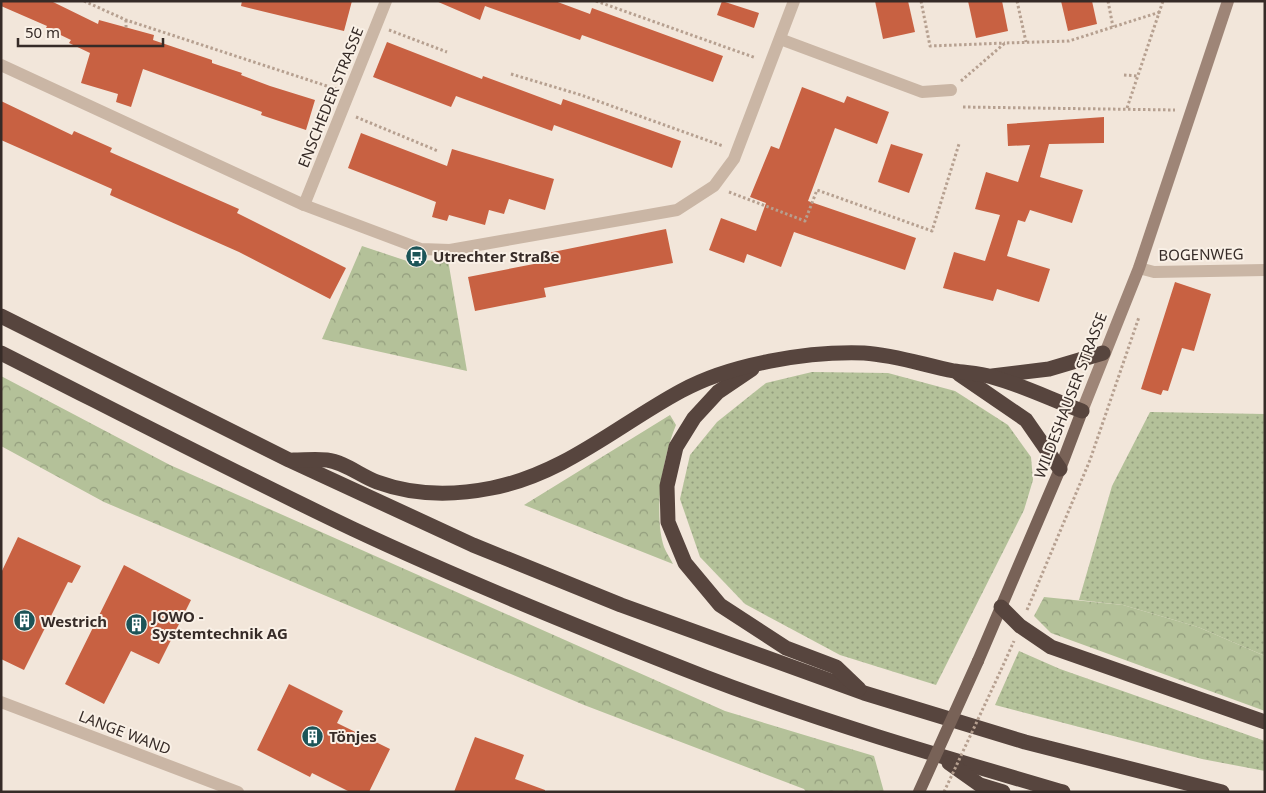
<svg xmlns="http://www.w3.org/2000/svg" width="1266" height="793" viewBox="0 0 1266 793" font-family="'Noto Sans',sans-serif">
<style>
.grass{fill:url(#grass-dots)}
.forest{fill:url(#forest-crowns)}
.building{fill:#c86142}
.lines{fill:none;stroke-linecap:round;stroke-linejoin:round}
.path{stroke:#b6a090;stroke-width:3;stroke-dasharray:2.5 2.5;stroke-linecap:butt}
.street{stroke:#cab6a5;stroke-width:12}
.secondary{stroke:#9e8577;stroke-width:12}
.primary{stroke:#786257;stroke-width:12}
.highway{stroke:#57453e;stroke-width:15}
.path-bridge{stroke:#b6a090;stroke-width:3;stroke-dasharray:2.5 2.5;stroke-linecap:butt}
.primary-bridge{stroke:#786257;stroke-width:12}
.labels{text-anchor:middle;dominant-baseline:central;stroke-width:4;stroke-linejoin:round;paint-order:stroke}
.street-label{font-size:15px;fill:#362b27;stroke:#f9f0e6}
.poi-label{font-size:15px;font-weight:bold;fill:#362b27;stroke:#f9f0e6;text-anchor:start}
</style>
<defs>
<pattern id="grass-dots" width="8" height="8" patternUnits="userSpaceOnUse" patternTransform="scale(1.25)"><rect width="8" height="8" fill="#b4c199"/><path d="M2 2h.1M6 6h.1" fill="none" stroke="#939d7d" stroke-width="1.8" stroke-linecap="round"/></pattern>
<pattern id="forest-crowns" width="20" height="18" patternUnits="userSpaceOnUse" patternTransform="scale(1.25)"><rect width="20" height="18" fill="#b4c199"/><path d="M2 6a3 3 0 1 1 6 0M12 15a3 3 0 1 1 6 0" fill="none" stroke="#939d7d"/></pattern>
</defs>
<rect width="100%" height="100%" fill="#f2e6da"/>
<g class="grass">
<path d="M812 372 888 373 955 391 1008 425 1031 457 1033 480 1024 510 936 685 840 655 745 604 700 557 680 499 690 455 717 422 766 383Z"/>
<path d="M1150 412 1265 414V656L1198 627 1123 605 1079 600 1112 486Z"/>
<path d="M1019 651 1060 669 1265 741V771L1202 759 995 705Z"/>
</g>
<g class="forest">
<path d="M362 246 407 261 448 260 467 371 322 339Z"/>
<path d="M1 376 170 465 725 711 874 756 884 792H806L804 789 584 705 104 502 1 446Z"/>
<path d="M670 415 676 425C663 456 653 514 664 547 666 552 670 558 673 564L524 505Z"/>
<path d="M1044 597 1123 605 1198 627 1265 656V711L1051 633 1034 616Z"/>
</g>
<g class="building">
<path d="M1 1H51L98 24 99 20 154 35 153 40 212 60V63L242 73 241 75 270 86 315 100 306 130 261 115 262 112 143 69 131 107 116 102 118 94 81 83 90 53 69 43 71 40 46 28 47 26 1 6Z"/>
<path d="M242 1H352L344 31 241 6Z"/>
<path d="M436 1H555L590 14 592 8 723 56 713 82 582 35 580 40 485 6 480 20Z"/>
<path d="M722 1 759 13 754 28 717 15Z"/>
<path d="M875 1H908L915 32 883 39Z"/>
<path d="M968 1H1002L1008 31 976 38Z"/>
<path d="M1061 1H1092L1097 24 1068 31Z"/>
<path d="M387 42 482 79 483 76 561 105 563 99 681 141 672 168 554 125 552 131 456 96 451 107 373 77Z"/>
<path d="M802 87 844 103 847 96 889 112 877 144 835 128 808 201 916 238 905 270 794 232 781 267 747 254 744 263 709 250 721 218 756 231 766 203 750 197 771 146 779 149Z"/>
<path d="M1 101 72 135 74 131 112 148 110 152 239 209 237 213 346 268 330 299 239 252 110 195 112 189 1 140Z"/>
<path d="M1104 117V143L1049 144 1040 177 1083 190 1072 223 1030 210 1025 222 1018 220 1007 256 1050 269 1039 302 997 289 993 301 943 288 954 252 985 261 1000 215 975 209 986 172 1018 182 1030 145 1008 146 1007 124Z"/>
<path d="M361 133 447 166 452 149 554 179 545 210 509 199 504 214 489 210 485 225 449 215 447 221 432 217 436 202 348 168Z"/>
<path d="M891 144 923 154 909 193 878 182Z"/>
<path d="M666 229 673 263 544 288 546 297 475 311 468 277 539 263 538 255Z"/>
<path d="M1175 282 1211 294 1194 351 1182 348 1168 391 1163 390 1161 395 1141 389Z"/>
<path d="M18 537 81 566 72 583 68 582 24 670 1 659V573Z"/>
<path d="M124 565 191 600 159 664 131 651 104 704 65 684Z"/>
<path d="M289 684 343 711 337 723 390 749 369 792H350L312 773 310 777 257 750Z"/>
<path d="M475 737 524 755 515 779 545 790V792H454Z"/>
</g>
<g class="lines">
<g class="path">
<path d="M84 1 126 20 336 89"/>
<path d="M596 1 756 58"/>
<path d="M921 1 930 46 1005 43"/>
<path d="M1017 1 1026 42"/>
<path d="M1108 1 1113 27"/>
<path d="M126 20V29"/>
<path d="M389 30 447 52"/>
<path d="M511 74 581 95 723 146"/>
<path d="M1124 75 1138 76"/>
<path d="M961 81 1005 43 1069 41 1160 12"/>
<path d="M963 107 1175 110"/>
<path d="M1127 108 1163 1"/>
<path d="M356 117 438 151"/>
<path d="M729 192 805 221 817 190 932 231 959 144"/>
<path d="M1027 610 1090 460 1139 317"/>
<path d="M1001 670 1014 641"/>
</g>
<g class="street">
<path d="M780 39 922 92 951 90"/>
<path d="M1 65 304 205 421 249 450 250 677 210 714 186 734 159 794 1"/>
<path d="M304 205 386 1"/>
<path d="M1139 268 1154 272 1265 270"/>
<path d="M1 702 238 792"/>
</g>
<path class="secondary" d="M1082 411 1139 268 1228 1"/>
<path class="primary" d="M978 661 1060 469 1082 411"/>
<g class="highway">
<path d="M1 316 289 460 473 545 621 605 864 693 1025 742 1222 792"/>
<path d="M1 353C118 412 235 473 353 529 468 583 587 631 705 677 822 722 943 757 1063 792"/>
<path d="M752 369 718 392 694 418 676 447 667 486 668 522 685 563 720 605 786 648 836 667 859 689"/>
<path d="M959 374 1026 420 1060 469"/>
<path d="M992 376 1049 369 1103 353"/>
<path d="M293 460C304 460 316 459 327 460 344 462 361 476 377 482 415 496 452 496 492 488 564 474 618 425 681 391 730 364 808 351 864 353 895 355 924 365 954 371 967 373 980 373 992 377 1022 385 1052 400 1082 411"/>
<path d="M1001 607 1020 626 1051 647 1265 722"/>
<path d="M949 763 980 785 1003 792"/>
</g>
<path class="path-bridge" d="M944 792 1001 670"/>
<path class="primary-bridge" d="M919 792 978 661"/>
</g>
<defs>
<symbol id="bus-disc" viewBox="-11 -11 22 22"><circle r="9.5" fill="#1c5458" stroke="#f9f0e6"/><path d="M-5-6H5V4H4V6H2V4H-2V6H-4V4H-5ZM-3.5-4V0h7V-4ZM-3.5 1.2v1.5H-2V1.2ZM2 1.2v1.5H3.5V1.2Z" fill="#fff"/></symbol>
<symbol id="building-disc" viewBox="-11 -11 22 22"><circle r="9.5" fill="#1c5458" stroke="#f9f0e6"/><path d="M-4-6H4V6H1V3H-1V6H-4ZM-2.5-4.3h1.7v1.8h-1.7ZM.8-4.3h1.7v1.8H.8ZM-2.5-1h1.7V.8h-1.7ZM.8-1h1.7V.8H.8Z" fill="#fff"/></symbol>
</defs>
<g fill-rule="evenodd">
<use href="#bus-disc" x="404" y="244" width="25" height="25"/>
<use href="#building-disc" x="12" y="608" width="25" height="25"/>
<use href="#building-disc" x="124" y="612" width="25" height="25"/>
<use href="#building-disc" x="300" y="724" width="25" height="25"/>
</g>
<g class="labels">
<g class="street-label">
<text transform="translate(330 97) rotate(-68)">ENSCHEDER STRASSE</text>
<text transform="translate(1201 254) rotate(-1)">BOGENWEG</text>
<text transform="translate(1070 395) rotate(-69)">WILDESHAUSER STRASSE</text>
<text transform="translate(125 732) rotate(21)">LANGE WAND</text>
</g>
<g class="poi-label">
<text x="433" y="256">Utrechter Straße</text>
<text x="152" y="616">JOWO ‑<tspan x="152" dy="17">Systemtechnik AG</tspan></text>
<text x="41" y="621">Westrich</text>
<text x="329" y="736">Tönjes</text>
</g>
</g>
<rect width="1266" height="793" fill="none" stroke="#362b27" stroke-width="5"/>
<path d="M18 38v8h145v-8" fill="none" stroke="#362b27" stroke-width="2.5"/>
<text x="25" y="38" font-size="15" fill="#362b27" stroke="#f9f0e6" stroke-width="4" paint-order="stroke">50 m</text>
</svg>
